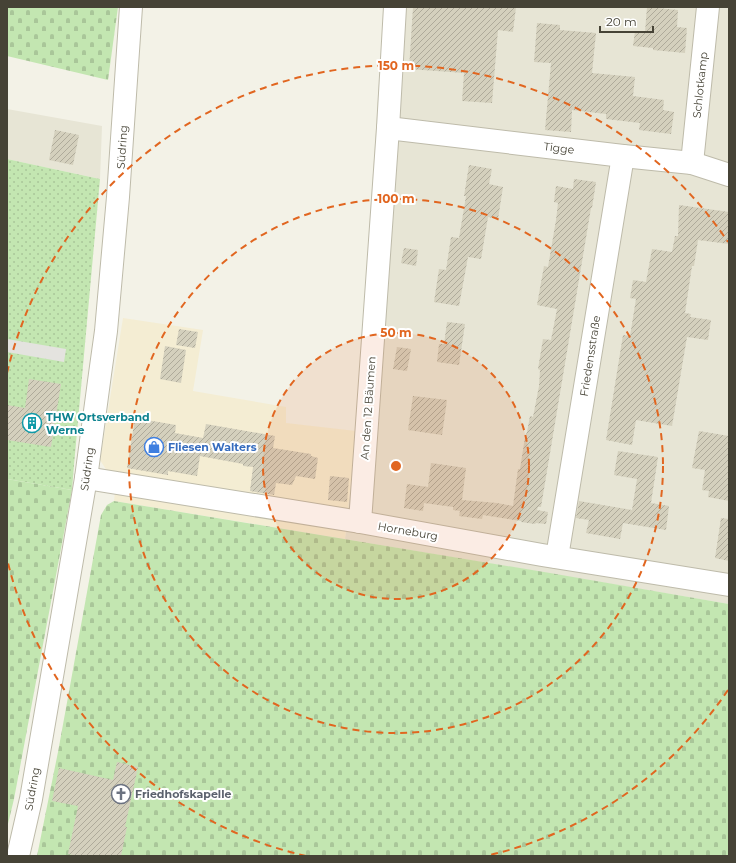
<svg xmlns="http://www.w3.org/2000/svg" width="736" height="863" viewBox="0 0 736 863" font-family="Montserrat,sans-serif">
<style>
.residential{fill:#e7e5d5}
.commercial{fill:#f4edd3}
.grass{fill:url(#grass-dots)}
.cemetery{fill:url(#cemetery-stones)}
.parking{fill:#e4e3df}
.building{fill:url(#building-hatch)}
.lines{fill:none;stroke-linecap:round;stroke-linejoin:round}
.minor-casing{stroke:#bebbaa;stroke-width:24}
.minor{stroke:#fff;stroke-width:22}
.ring{fill:none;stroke:#e16620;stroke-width:2;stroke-dasharray:7 5}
.labels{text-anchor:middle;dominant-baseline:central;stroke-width:4;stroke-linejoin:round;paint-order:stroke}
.street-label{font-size:11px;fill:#464336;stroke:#fff}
.culture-label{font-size:11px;font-weight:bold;fill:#0d838f;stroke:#fff;text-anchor:start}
.shop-label{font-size:11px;font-weight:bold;fill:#366cbe;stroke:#fff;text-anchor:start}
.worship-label{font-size:11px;font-weight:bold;fill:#5b616d;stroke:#fff;text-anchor:start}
.centre{fill:#e16620;stroke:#fff;stroke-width:2}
.ring-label{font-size:12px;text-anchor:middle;font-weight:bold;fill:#e16620;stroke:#fff;stroke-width:4;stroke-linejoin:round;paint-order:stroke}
</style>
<defs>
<pattern id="grass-dots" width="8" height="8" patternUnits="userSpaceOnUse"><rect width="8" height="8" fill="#c3e6b1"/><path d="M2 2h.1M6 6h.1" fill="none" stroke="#a9c699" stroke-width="1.8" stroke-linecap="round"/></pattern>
<pattern id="cemetery-stones" width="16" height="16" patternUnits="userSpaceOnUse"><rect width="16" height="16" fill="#c3e6b1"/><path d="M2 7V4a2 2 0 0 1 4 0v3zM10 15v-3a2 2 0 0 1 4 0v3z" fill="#a9c699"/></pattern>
<pattern id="building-hatch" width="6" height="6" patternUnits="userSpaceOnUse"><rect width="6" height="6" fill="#d4d0bd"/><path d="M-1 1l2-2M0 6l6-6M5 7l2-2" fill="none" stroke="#aeaa9a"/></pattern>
</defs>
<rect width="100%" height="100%" fill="#f3f2e7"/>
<g class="residential">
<path d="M384 7H729V604L345 539 356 431Z"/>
<path d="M7 109 102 126 100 179 7 159Z"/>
</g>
<path class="commercial" d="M123 318 203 330 193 391 286 407V423L356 431 345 539 114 501 117 474 107 471 100 460Z"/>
<path class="grass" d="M7 159 100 179 74 465 72 490 7 479Z"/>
<g class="cemetery">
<path d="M7 7H118L108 80 7 56Z"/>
<path d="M7 479 72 490 14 799 7 828Z"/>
<path d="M114 501 550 573 729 604V856H37L58 752 101 515 107 505Z"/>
</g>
<path class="parking" d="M7 339 66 349 64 362 7 352Z"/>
<g class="building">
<path d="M413 7H516L513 32 498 30 492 103 462 101 464 73 409 69Z"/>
<path d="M647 7 678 10 677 27 687 28 685 53 653 50V48L633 46 635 31 645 32Z"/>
<path d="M537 23 560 25V30L596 33 592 73 635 77 633 96 664 100 663 110 674 112 671 134 639 130 640 123 606 119V114L572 110 571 132 545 130 551 63 534 62Z"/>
<path d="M55 130 79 135 73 165 49 160Z"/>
<path d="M469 165 492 169 489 184 503 187 498 219 488 217 481 259 468 257 459 306 434 302 439 269 446 270 451 237 459 238 466 196H464Z"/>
<path d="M574 179 596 182 592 208H591L541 507H538L537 510 548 512 546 524 536 523 535 524 521 522V521L483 515 482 519 459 516 460 511 453 510V507L424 503 423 511 404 508 407 484 428 487 431 463 466 468 462 500 497 503 513 506 518 469H520L525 437 527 432 530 416 533 417 539 386 540 370 538 369 543 339 551 340 557 309 537 305 544 266 548 267 556 220 558 203 554 202 556 186 573 189Z"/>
<path d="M679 205 729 212V244L698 240 694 266H692L685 313 691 314 690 317 711 320 708 340 687 337 672 426 636 420 632 445 606 440 623 335 630 336 636 299 630 298 633 280 646 282 652 249 672 252 675 236H678Z"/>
<path d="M404 248 418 250 416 266 401 263Z"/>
<path d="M447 322 465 324 459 365 437 362 439 344H444Z"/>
<path d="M179 329 198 332 195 348 176 345Z"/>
<path d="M165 346 186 350 181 383 160 379Z"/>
<path d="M397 347 411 349 407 371 393 369Z"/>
<path d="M29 379 61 384 51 447 7 440V405L25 408Z"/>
<path d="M413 396 447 400 442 435 408 430Z"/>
<path d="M135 418 176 425 175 433 203 438 206 424 275 436 273 448 311 454V456L318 458 315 479 296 476 292 485 276 483 274 495 250 491 253 467 243 466V464L200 456 197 476 168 471V475L127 468Z"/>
<path d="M699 431 729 436V501L708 497 709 491 702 490 705 470 692 468Z"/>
<path d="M618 451 658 457 651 503 669 506 666 530 623 523 620 539 586 533 589 520 576 518 579 501 632 510 637 479 614 475Z"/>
<path d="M330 476 349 478 347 502 328 500Z"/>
<path d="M721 518 729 519V561L715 558Z"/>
<path d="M117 762 138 767 125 827H127L121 856H77L68 854 78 806 52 801 59 768 113 780Z"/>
</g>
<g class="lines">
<defs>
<g id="minor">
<path d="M388 128 623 156 692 163 729 175"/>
<path d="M692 163 708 7"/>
<path d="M86 478 360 522 542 555 729 585"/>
<path d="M360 522 388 128 395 7"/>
<path d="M557 557 623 156"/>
<path d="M18 856 31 799 86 478 100 374 106 331 118 197 131 7"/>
</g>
</defs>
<use href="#minor" class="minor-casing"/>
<use href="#minor" class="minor"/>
</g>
<circle cx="396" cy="466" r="133" fill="#e16620" fill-opacity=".12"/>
<g class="ring">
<circle cx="396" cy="466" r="133"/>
<circle cx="396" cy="466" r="267"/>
<path d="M728 690A400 400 0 0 1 486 856M306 856A400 400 0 0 1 7 559M7 373A400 400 0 0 1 728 242"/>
</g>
<defs>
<symbol id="building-ring" viewBox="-11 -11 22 22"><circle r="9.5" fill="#fff" stroke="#0f9aa8" stroke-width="1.5"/><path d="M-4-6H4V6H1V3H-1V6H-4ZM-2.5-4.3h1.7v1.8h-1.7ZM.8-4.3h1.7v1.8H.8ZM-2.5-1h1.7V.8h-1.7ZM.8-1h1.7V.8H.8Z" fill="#0f9aa8"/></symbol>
<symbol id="shop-ring" viewBox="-11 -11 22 22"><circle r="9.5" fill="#fff" stroke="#3f7fe0" stroke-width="1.5"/><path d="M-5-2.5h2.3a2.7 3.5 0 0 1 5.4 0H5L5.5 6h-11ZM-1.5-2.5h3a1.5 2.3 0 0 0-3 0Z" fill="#3f7fe0"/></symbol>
<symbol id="church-ring" viewBox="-11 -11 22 22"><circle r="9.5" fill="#fff" stroke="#6b7280" stroke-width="1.5"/><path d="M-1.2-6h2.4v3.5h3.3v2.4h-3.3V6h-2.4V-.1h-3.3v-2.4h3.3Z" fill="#6b7280"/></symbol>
</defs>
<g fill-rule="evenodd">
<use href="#building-ring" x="21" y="412" width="22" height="22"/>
<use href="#shop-ring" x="143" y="436" width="22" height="22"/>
<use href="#church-ring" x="110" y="783" width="22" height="22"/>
</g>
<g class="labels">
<g class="street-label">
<text transform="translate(700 85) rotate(-84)">Schlotkamp</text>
<text transform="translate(122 147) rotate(-86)">Südring</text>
<text transform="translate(559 148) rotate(7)">Tigge</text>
<text transform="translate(590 356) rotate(-81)">Friedensstraße</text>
<text transform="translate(368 408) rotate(-86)">An den 12 Bäumen</text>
<text transform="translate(87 469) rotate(-82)">Südring</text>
<text transform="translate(408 531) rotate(10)">Horneburg</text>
<text transform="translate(32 789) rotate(-80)">Südring</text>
</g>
<g class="culture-label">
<text x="46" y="417">THW Ortsverband<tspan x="46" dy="13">Werne</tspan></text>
</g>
<g class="shop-label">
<text x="168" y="447">Fliesen Walters</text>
</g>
<g class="worship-label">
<text x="135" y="794">Friedhofskapelle</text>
</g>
</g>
<circle cx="396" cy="466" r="6" class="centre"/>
<g class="ring-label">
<text x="396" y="70">150 m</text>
<text x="396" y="203">100 m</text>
<text x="396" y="337">50 m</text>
</g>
<rect width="736" height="863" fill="none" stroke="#464336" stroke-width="16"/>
<path d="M600 26v6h53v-6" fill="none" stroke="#464336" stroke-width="2"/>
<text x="606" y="26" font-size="12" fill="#464336" stroke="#ffffff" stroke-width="3" paint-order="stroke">20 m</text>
</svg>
